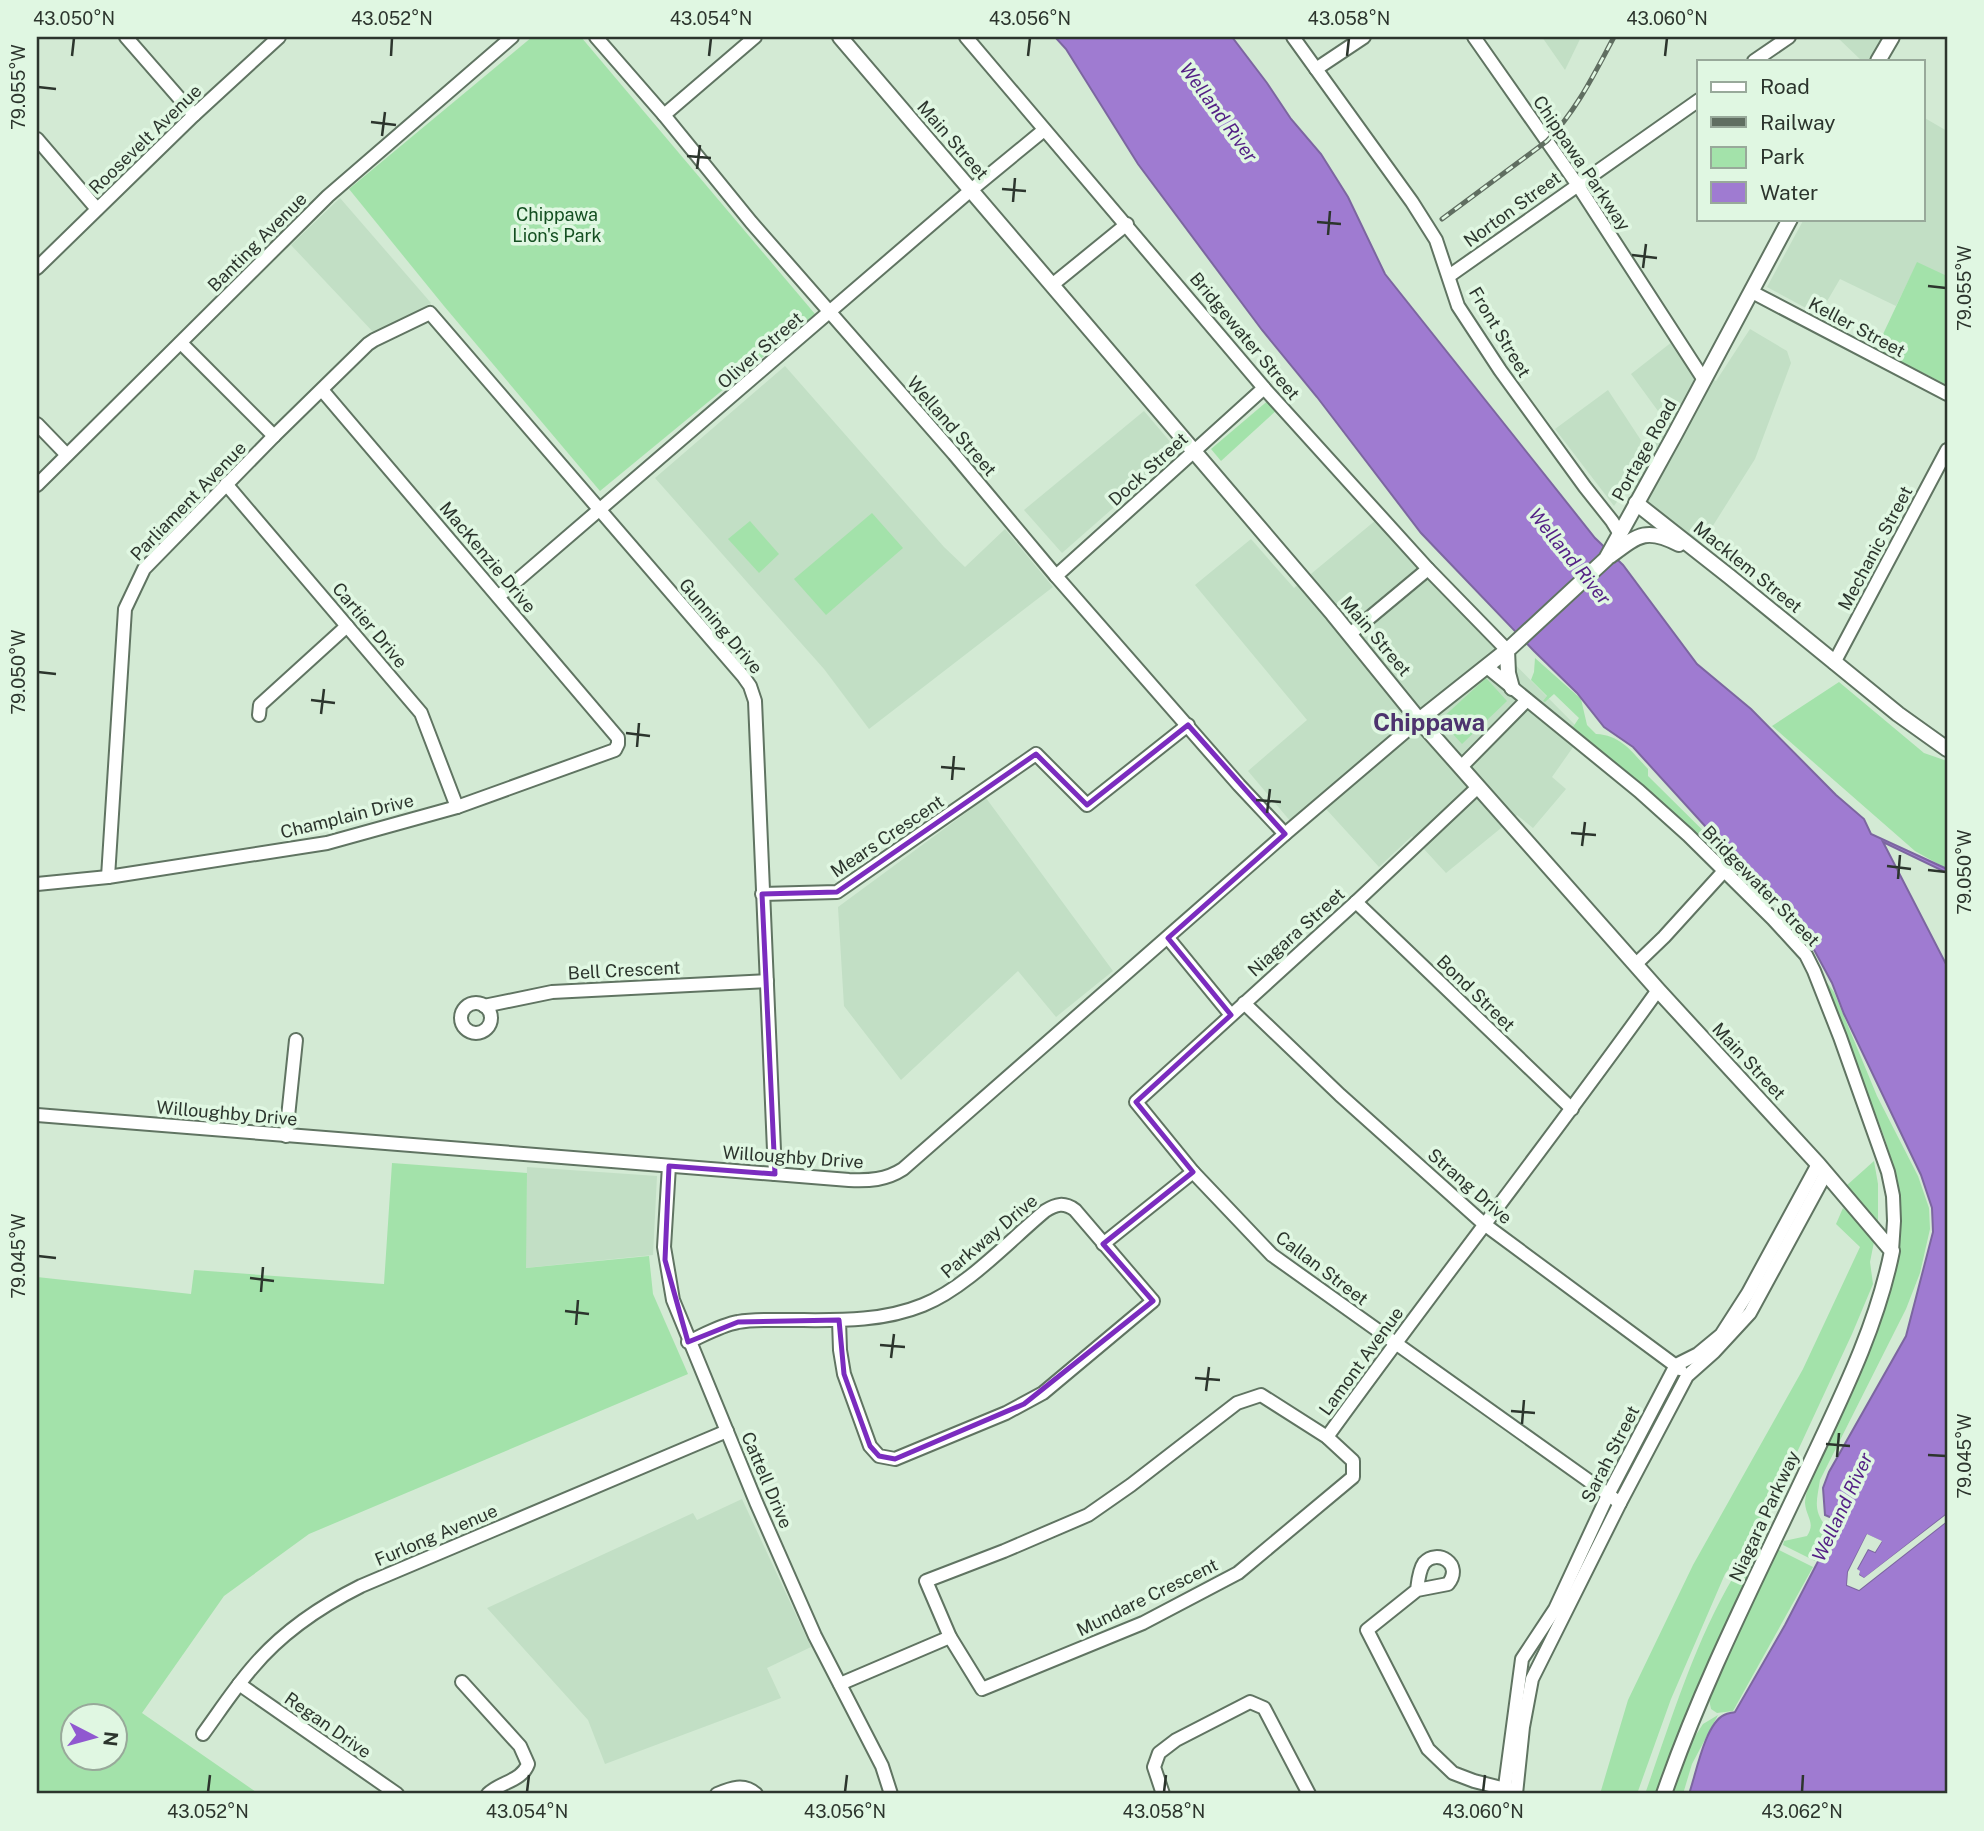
<svg xmlns="http://www.w3.org/2000/svg" width="1984" height="1831" viewBox="0 0 1984 1831" font-family="'Public Sans',sans-serif">
<style>
.built{fill:#c2dfc5}
.green{fill:#a3e2aa;fill-rule:evenodd}
.water{fill:#9f7bd1;stroke:#7c66a0;stroke-width:2}
.pier{fill:#d3ead4}
.lines{fill:none;stroke-linecap:round;stroke-linejoin:round}
.minor-casing{stroke:#607462;stroke-width:16}
.major-casing{stroke:#607462;stroke-width:18}
.minor{stroke:#fff;stroke-width:12}
.major{stroke:#fff;stroke-width:14}
.rail-casing{stroke:#606e61;stroke-width:5}
.rail{stroke:#e0f7e2;stroke-width:2.5;stroke-dasharray:8;stroke-linecap:butt}
.marked{fill:none;stroke:#7b2cbf;stroke-width:5;stroke-linejoin:round}
.ticks{fill:none;stroke:#2c352d;stroke-width:2.5}
.labels{text-anchor:middle;dominant-baseline:central;stroke-width:7;stroke-linejoin:round;paint-order:stroke}
.street-label{font-size:18px;fill:#2c352d;stroke:#e0f7e2}
.park-label{font-size:18px;fill:#144f21;stroke:#e0f7e2}
.water-label{font-size:19px;font-style:italic;fill:#531f85;stroke:#e0f7e2}
.district-label{font-size:24px;font-weight:bold;fill:#4d336e;stroke:#e0f7e2}
.neatline{fill:none;stroke:#2c352d;stroke-width:2.5}
.ticks-label{font-size:18px;text-anchor:middle;fill:#2c352d}
</style>
<rect width="100%" height="100%" fill="#d3ead4"/>
<g class="built">
<path d="M1542 37H1581L1565 70Z"/>
<path d="M1837 37H1884L1870 61H1862Z"/>
<path d="M1923 117 1947 131V280L1915 268 1896 306 1840 279 1819 315 1767 287 1804 219H1923Z"/>
<path d="M340 198 431 303 375 334 291 245Z"/>
<path d="M1750 329 1787 351 1791 363 1755 459 1702 543 1626 489 1614 506 1555 429 1608 390 1648 451 1666 422 1631 374 1677 338 1697 370 1716 381Z"/>
<path d="M785 366 944 547 965 567 1005 529 1053 587 869 729 824 669 655 478Z"/>
<path d="M1144 411 1178 451 1062 553 1024 510Z"/>
<path d="M1376 520 1485 634 1583 733 1552 777 1566 789 1533 828 1517 815 1446 873 1412 836 1379 867 1316 798 1291 822 1248 771 1307 720 1195 585 1251 539 1294 588Z"/>
<path d="M986 798 1113 971 1056 1017 1018 971 901 1080 844 1006 838 907Z"/>
<path d="M527 1167 657 1176 653 1255 525 1268Z"/>
<path d="M742 1499 811 1647 767 1668 781 1698 605 1764 588 1720 487 1608 693 1513 697 1520Z"/>
</g>
<g class="green">
<path d="M532 37H581L815 314 600 491 444 306 349 189Z"/>
<path d="M1917 262 1947 276V385L1876 349Z"/>
<path d="M1271 398 1279 408 1221 461 1211 449Z"/>
<path d="M872 513 903 548 826 615 794 579Z"/>
<path d="M750 521 779 554 759 573 728 539Z"/>
<path d="M1535 658 1581 699 1587 725 1596 734C1621 735 1632 752 1648 769V776L1756 883 1752 886 1693 829 1573 727 1579 718 1554 694 1545 702 1543 701 1547 696 1531 680 1534 672Z"/>
<path d="M1486 678 1507 701 1462 744 1440 720Z"/>
<path d="M1839 682 1924 753 1947 761V869L1915 851 1772 726Z"/>
<path d="M1825 980 1834 992 1877 1096 1918 1176 1929 1208 1930 1229 1920 1273 1906 1309 1820 1480C1817 1500 1812 1512 1828 1528L1815 1561 1783 1545 1784 1541 1807 1536C1816 1523 1806 1517 1805 1503 1805 1499 1806 1495 1807 1491L1877 1326 1894 1279 1900 1245 1898 1181 1885 1139Z"/>
<path d="M1874 1161 1878 1184V1221H1877L1846 1186Z"/>
<path d="M392 1163 527 1173 526 1268 649 1256 653 1294 688 1374 309 1534 224 1596 142 1713 259 1794H37V1277L191 1294 194 1270 384 1284ZM74 1716H116V1758H74Z"/>
<path d="M1843 1208 1875 1237 1870 1262 1873 1284 1852 1334 1766 1519 1725 1574 1671 1699 1637 1794H1600L1628 1700 1693 1565 1803 1369 1860 1247 1836 1224Z"/>
<path d="M1758 1541H1765L1689 1710 1657 1794H1645C1671 1721 1694 1643 1734 1576 1741 1563 1747 1551 1758 1541Z"/>
<path d="M1777 1549 1813 1567 1733 1711 1717 1713 1711 1709 1709 1699 1710 1693Z"/>
<path d="M1718 1715 1692 1764 1683 1794H1673L1688 1747 1703 1724Z"/>
</g>
<path class="water" d="M1055 37H1232L1267 83 1291 119 1321 154 1348 197 1385 274 1595 538 1623 565 1697 664 1751 709 1836 795 1864 819 1871 834 1947 869V873L1883 842 1947 966V1514L1864 1579 1859 1575 1857 1569 1868 1549 1875 1552 1881 1542 1867 1535 1848 1572 1847 1585 1859 1590 1947 1521V1794H1689C1696 1774 1705 1724 1724 1715 1728 1713 1732 1713 1735 1712L1785 1625 1839 1521 1825 1515 1823 1488 1829 1472 1906 1336 1933 1232 1932 1208 1921 1175 1844 1014 1832 983 1805 933 1769 890 1725 848 1633 747 1604 727 1577 693 1534 651 1421 533 1317 397 1262 330 1138 164 1066 49Z"/>
<path class="pier" d="M1947 1514V1521L1859 1590 1847 1585 1848 1572 1867 1534 1882 1541 1875 1552 1868 1549 1857 1569 1860 1571 1859 1575 1864 1578Z"/>
<g class="lines">
<defs>
<g id="minor">
<path d="M126 37 194 115"/>
<path d="M596 37 664 115 751 222 954 454 1056 576 1239 785 1285 834"/>
<path d="M966 37 1264 388 1428 569 1507 650"/>
<path d="M1293 37 1412 202 1436 240 1458 306 1500 370 1585 487 1612 521 1620 534"/>
<path d="M1474 37 1577 184 1704 380"/>
<path d="M1754 61 1789 37"/>
<path d="M1316 69 1364 37"/>
<path d="M664 115 755 37"/>
<path d="M37 139 97 209"/>
<path d="M37 268 194 115 279 37"/>
<path d="M1449 276 1699 100"/>
<path d="M1052 285 1127 224"/>
<path d="M1752 292 1947 394"/>
<path d="M181 343 274 436"/>
<path d="M37 424 66 454"/>
<path d="M226 484 421 713 457 807"/>
<path d="M37 485 328 196 512 37"/>
<path d="M1056 576 1264 388"/>
<path d="M499 596 971 190 1044 130"/>
<path d="M1350 634 1428 569"/>
<path d="M1834 663 1947 450"/>
<path d="M1487 667 1639 791 1688 835 1773 919 1806 955 1814 971 1840 1037 1888 1172 1893 1196 1894 1221 1892 1251"/>
<path d="M259 715 260 705 347 626"/>
<path d="M1461 767 1527 700"/>
<path d="M1478 787 1356 902 1136 1102 1193 1172 1272 1255 1620 1503"/>
<path d="M108 877 125 609 144 569 274 436 368 344 374 340 430 313 743 676 750 686 755 701 775 1174"/>
<path d="M37 884 108 877 327 843 457 807 615 750 618 744V738L322 390"/>
<path d="M762 894 837 892 1036 754 1087 805 1188 725"/>
<path d="M1356 902 1572 1109"/>
<path d="M1168 938 1231 1015"/>
<path d="M1636 964 1664 937 1724 871"/>
<path d="M1244 1003 1340 1095 1484 1224 1680 1369"/>
<circle cx="476" cy="1018" r="15"/>
<path d="M484 1006 552 992 767 981"/>
<path d="M37 1115 849 1180C869 1181 886 1180 903 1169L1285 834 1419 720"/>
<path d="M286 1136 296 1040"/>
<path d="M669 1166 664 1247 673 1300 756 1502 815 1636 882 1766 891 1794"/>
<path d="M1103 1244 1193 1172"/>
<path d="M688 1342C704 1335 721 1325 738 1322 753 1319 770 1320 786 1320 832 1320 879 1323 923 1305 966 1288 1009 1241 1045 1211 1056 1204 1064 1202 1075 1210L1153 1301 1043 1393 1006 1413 895 1459 879 1456 870 1446 844 1374 840 1350 839 1320"/>
<path d="M1261 1395 1327 1437 1353 1461V1477L1238 1573 1143 1623 982 1689 950 1637 926 1581 1004 1551 1088 1515 1131 1485 1237 1403Z"/>
<path d="M1327 1437C1436 1286 1550 1141 1658 990"/>
<path d="M1417 1590C1418 1582 1419 1570 1424 1563 1437 1548 1464 1564 1448 1584L1417 1590 1367 1630 1428 1749 1453 1773 1474 1781 1509 1790"/>
<path d="M462 1682 520 1746 528 1764C522 1781 500 1782 488 1794"/>
<path d="M239 1684 397 1794"/>
<path d="M840 1684 950 1637"/>
<path d="M203 1734C219 1712 234 1689 252 1668 282 1632 319 1607 361 1586L727 1431"/>
<path d="M717 1794C731 1788 744 1783 756 1794"/>
<path d="M1163 1794 1154 1767 1159 1753 1176 1740 1250 1702 1264 1708 1309 1794"/>
<path d="M1504 1794 1522 1659 1555 1609 1608 1495 1676 1365 1698 1354 1721 1335 1748 1293 1818 1164"/>
<path d="M1516 1794 1523 1727 1532 1679 1620 1503 1687 1376 1714 1352 1750 1313 1825 1175"/>
</g>
<g id="major">
<path d="M840 37 1333 614 1419 720 1658 990 1818 1164 1892 1251C1877 1326 1842 1396 1810 1464 1759 1573 1703 1681 1664 1794"/>
<path d="M1878 61 1892 37"/>
<path d="M1636 503 1730 577 1898 714 1947 749"/>
<path d="M1610 556C1638 535 1646 527 1679 544"/>
<path d="M1507 650 1508 673 1512 688"/>
<path d="M1419 720 1511 647 1606 559 1675 434 1790 219"/>
</g>
</defs>
<use href="#minor" class="minor-casing"/>
<use href="#major" class="major-casing"/>
<use href="#minor" class="minor"/>
<use href="#major" class="major"/>
<defs>
<path id="rail" d="M1442 219 1547 141C1577 110 1594 74 1614 37"/>
</defs>
<use href="#rail" class="rail-casing"/>
<use href="#rail" class="rail"/>
</g>
<path class="marked" d="M1188 725 1285 834 1168 938 1231 1015 1136 1102 1193 1172 1103 1244 1153 1301 1024 1404 895 1459 879 1456 870 1446 844 1374 839 1320 738 1322 688 1342 665 1260 669 1166 775 1174 762 894 837 892 1036 754 1087 805Z"/>
<path class="ticks" d="M72 56 74 38M391 56 392 38M709 56 711 38M1028 56 1030 38M1347 56 1349 38M1665 56 1667 38M38 87 56 89M371 122 396 125M382 136 385 112M687 156 711 158M697 169 700 145M1002 189 1026 191M1013 202 1015 178M1317 222 1341 224M1328 235 1330 211M1632 255 1657 258M1643 268 1646 244M1928 286 1946 288M38 672 56 674M311 700 335 703M321 714 324 689M626 733 650 736M637 747 639 723M941 767 965 769M952 780 954 756M1256 800 1281 802M1267 813 1270 789M1571 833 1596 835M1582 846 1585 822M1887 866 1911 869M1928 870 1946 872M1898 879 1900 855M38 1256 56 1258M250 1278 274 1281M261 1292 263 1267M565 1311 589 1314M576 1325 578 1300M880 1345 905 1347M891 1358 894 1334M1195 1378 1220 1380M1206 1391 1209 1367M1511 1411 1535 1413M1522 1424 1524 1400M1826 1444 1850 1446M1928 1455 1946 1456M1837 1457 1839 1433M208 1792 210 1775M527 1792 529 1775M845 1792 847 1775M1164 1792 1166 1775M1483 1792 1485 1775M1802 1792 1803 1775"/>
<g class="labels">
<g class="street-label">
<text transform="translate(145 139) rotate(-44)">Roosevelt Avenue</text>
<text transform="translate(953 140) rotate(49)">Main Street</text>
<text transform="translate(1582 163) rotate(56)">Chippawa Parkway</text>
<text transform="translate(1512 209) rotate(-36)">Norton Street</text>
<text transform="translate(257 242) rotate(-45)">Banting Avenue</text>
<text transform="translate(1857 327) rotate(28)">Keller Street</text>
<text transform="translate(1500 332) rotate(59)">Front Street</text>
<text transform="translate(1245 336) rotate(50)">Bridgewater Street</text>
<text transform="translate(760 350) rotate(-41)">Oliver Street</text>
<text transform="translate(952 426) rotate(49)">Welland Street</text>
<text transform="translate(1644 450) rotate(-61)">Portage Road</text>
<text transform="translate(1148 469) rotate(-42)">Dock Street</text>
<text transform="translate(188 501) rotate(-46)">Parliament Avenue</text>
<text transform="translate(1875 548) rotate(-62)">Mechanic Street</text>
<text transform="translate(488 557) rotate(50)">MacKenzie Drive</text>
<text transform="translate(1748 567) rotate(39)">Macklem Street</text>
<text transform="translate(370 625) rotate(50)">Cartier Drive</text>
<text transform="translate(721 626) rotate(50)">Gunning Drive</text>
<text transform="translate(1376 636) rotate(50)">Main Street</text>
<text transform="translate(347 816) rotate(-14)">Champlain Drive</text>
<text transform="translate(887 836) rotate(-34)">Mears Crescent</text>
<text transform="translate(1761 886) rotate(46)">Bridgewater Street</text>
<text transform="translate(1296 932) rotate(-42)">Niagara Street</text>
<text transform="translate(624 970) rotate(-3)">Bell Crescent</text>
<text transform="translate(1476 993) rotate(44)">Bond Street</text>
<text transform="translate(1749 1061) rotate(47)">Main Street</text>
<text transform="translate(227 1113) rotate(5)">Willoughby Drive</text>
<text transform="translate(793 1157) rotate(4)">Willoughby Drive</text>
<text transform="translate(1470 1186) rotate(41)">Strang Drive</text>
<text transform="translate(989 1236) rotate(-40)">Parkway Drive</text>
<text transform="translate(1322 1268) rotate(37)">Callan Street</text>
<text transform="translate(1361 1361) rotate(-54)">Lamont Avenue</text>
<text transform="translate(1610 1454) rotate(-63)">Sarah Street</text>
<text transform="translate(767 1480) rotate(67)">Cattell Drive</text>
<text transform="translate(1764 1516) rotate(-65)">Niagara Parkway</text>
<text transform="translate(436 1535) rotate(-23)">Furlong Avenue</text>
<text transform="translate(1147 1597) rotate(-26)">Mundare Crescent</text>
<text transform="translate(328 1725) rotate(35)">Regan Drive</text>
</g>
<g class="park-label">
<text x="557" y="214">Chippawa<tspan x="557" dy="21">Lion's Park</tspan></text>
</g>
<g class="water-label">
<text transform="translate(1219 112) rotate(54)">Welland River</text>
<text transform="translate(1570 556) rotate(51)">Welland River</text>
<text transform="translate(1842 1507) rotate(-65)">Welland River</text>
</g>
<g class="district-label">
<text x="1429" y="722">Chippawa</text>
</g>
</g>
<rect width="1984" height="1831" fill="none" stroke="#e0f7e2" stroke-width="77"/>
<rect x="1697" y="60" width="228" height="161" fill="#e0f7e2" stroke="#98a99a" stroke-width="2"/>
<rect x="1711" y="82" width="35" height="10" fill="#ffffff" stroke="#98a99a" stroke-width="2"/>
<text x="1760" y="94" font-size="21" fill="#2c352d">Road</text>
<rect x="1711" y="117" width="35" height="10" fill="#606e61" stroke="#98a99a" stroke-width="2"/>
<text x="1760" y="130" font-size="21" fill="#2c352d">Railway</text>
<rect x="1711" y="147" width="35" height="21" fill="#a3e2aa" stroke="#98a99a" stroke-width="2"/>
<text x="1760" y="164" font-size="21" fill="#2c352d">Park</text>
<rect x="1711" y="182" width="35" height="21" fill="#9f7bd1" stroke="#98a99a" stroke-width="2"/>
<text x="1760" y="200" font-size="21" fill="#2c352d">Water</text>
<g transform="translate(94 1737) rotate(96)"><circle r="33" fill="#e0f7e2" stroke="#98a99a" stroke-width="2"/>
<path d="M0-5L12 26L0 18L-12 26Z" fill="#9058d0"/>
<text y="-10" font-size="19" font-weight="bold" text-anchor="middle" fill="#2c352d">N</text>
</g>
<rect x="38" y="38" width="1908" height="1754" class="neatline"/>
<g class="ticks-label">
<text x="74" y="25">43.050°N</text>
<text x="392" y="25">43.052°N</text>
<text x="711" y="25">43.054°N</text>
<text x="1030" y="25">43.056°N</text>
<text x="1349" y="25">43.058°N</text>
<text x="1667" y="25">43.060°N</text>
<text transform="translate(19 87) rotate(-90)" y="6">79.055°W</text>
<text transform="translate(1965 288) rotate(-90)" y="6">79.055°W</text>
<text transform="translate(19 672) rotate(-90)" y="6">79.050°W</text>
<text transform="translate(1965 872) rotate(-90)" y="6">79.050°W</text>
<text transform="translate(19 1256) rotate(-90)" y="6">79.045°W</text>
<text transform="translate(1965 1456) rotate(-90)" y="6">79.045°W</text>
<text x="208" y="1818">43.052°N</text>
<text x="527" y="1818">43.054°N</text>
<text x="845" y="1818">43.056°N</text>
<text x="1164" y="1818">43.058°N</text>
<text x="1483" y="1818">43.060°N</text>
<text x="1802" y="1818">43.062°N</text>
</g>
</svg>
